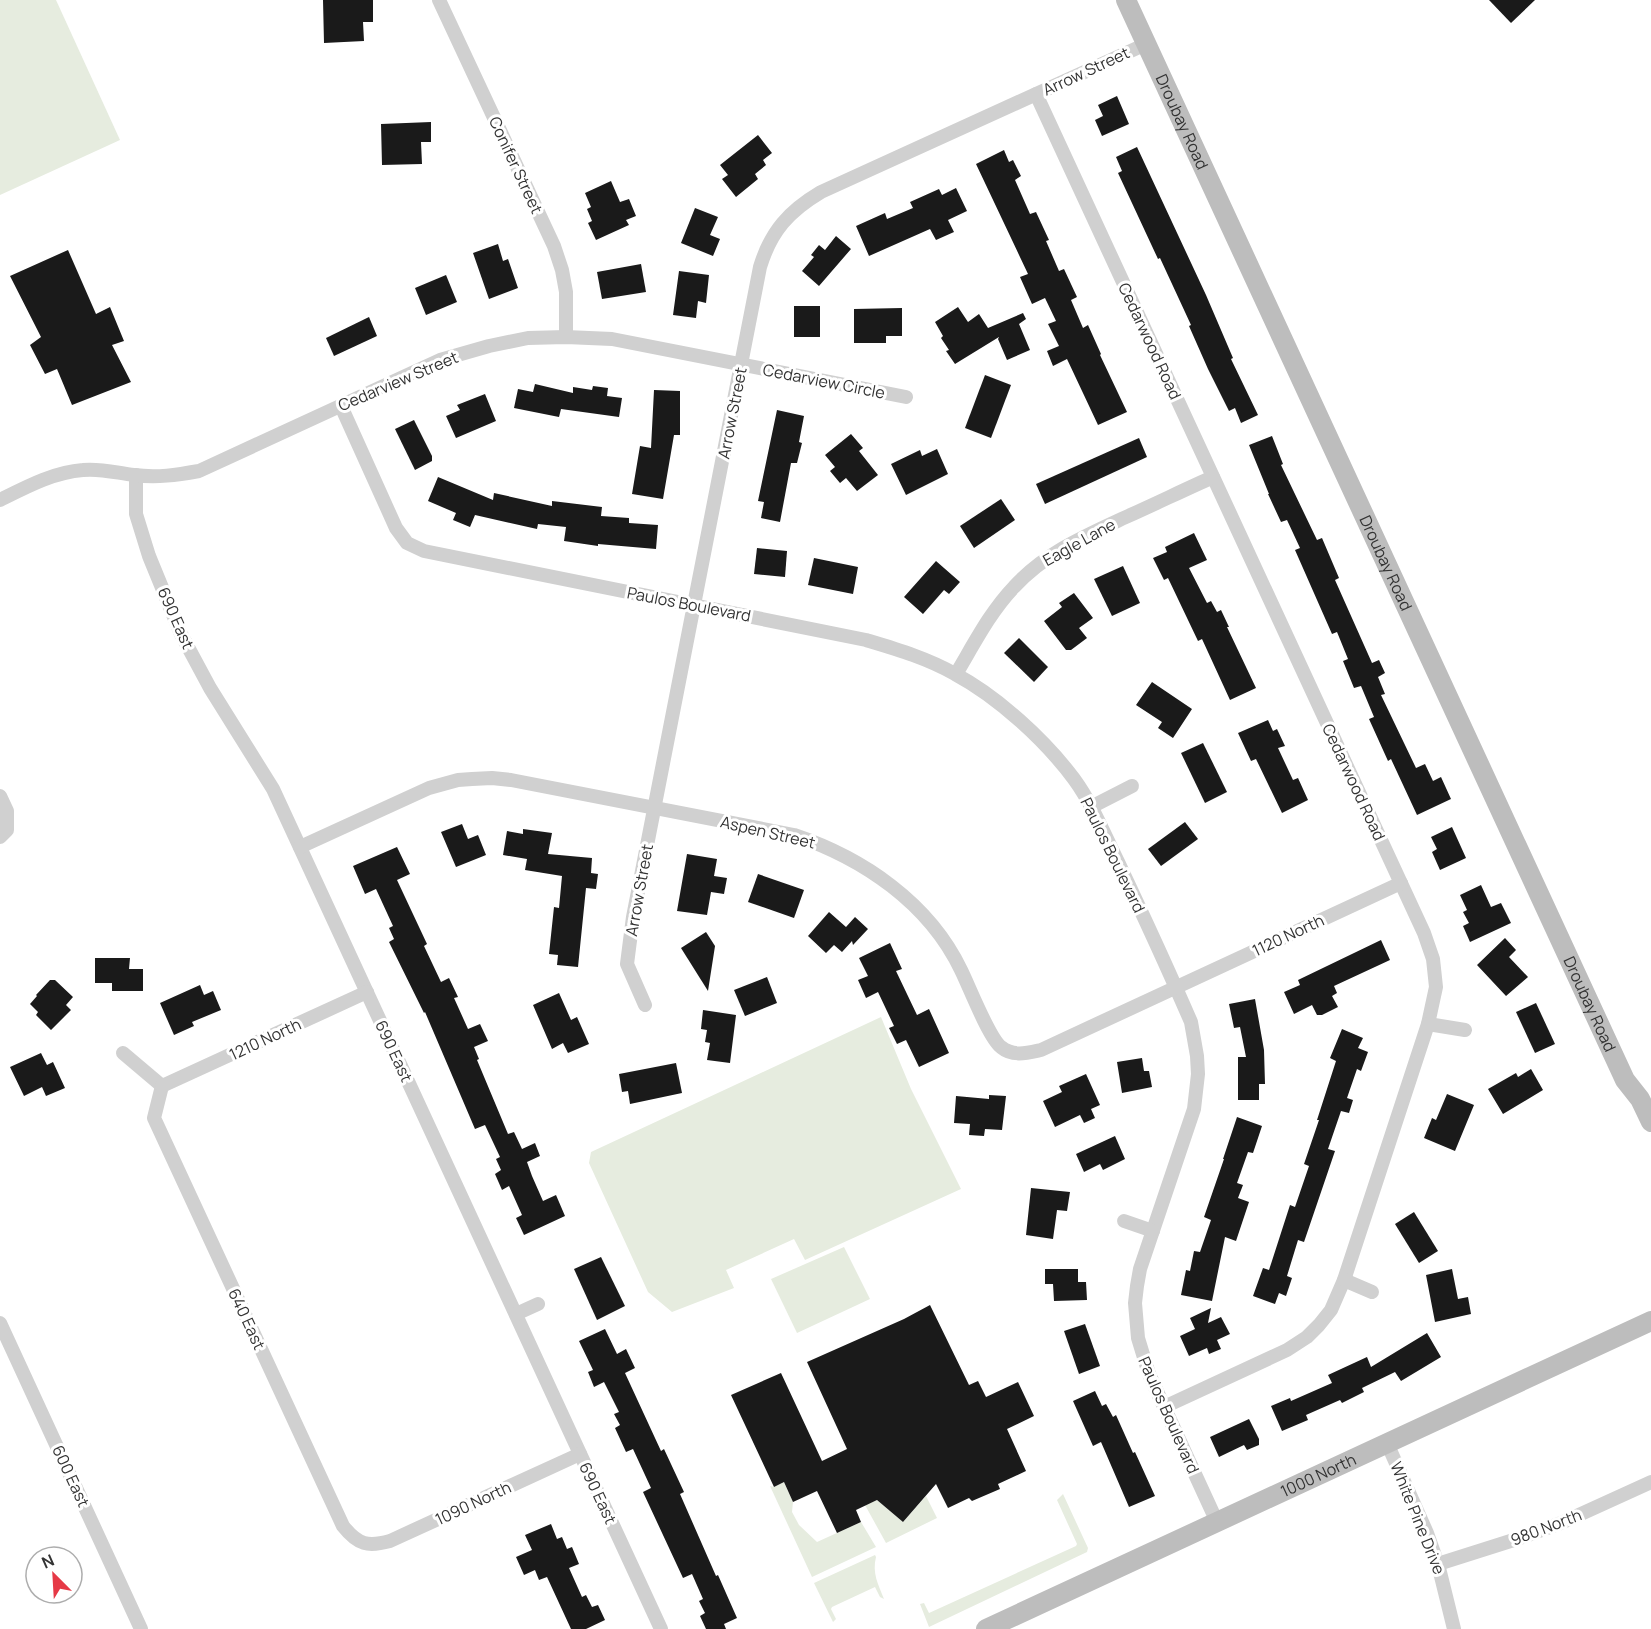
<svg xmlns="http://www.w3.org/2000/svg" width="1651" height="1629" viewBox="0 0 1651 1629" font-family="Manrope,sans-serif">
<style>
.green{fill:#e6ecdf}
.building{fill:#1a1a1a}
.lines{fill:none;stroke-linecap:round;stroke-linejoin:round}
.street{stroke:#d0d0d0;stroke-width:14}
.secondary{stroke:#bdbdbd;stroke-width:20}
.labels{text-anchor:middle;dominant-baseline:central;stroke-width:6;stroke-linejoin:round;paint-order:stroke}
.street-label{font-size:16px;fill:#333;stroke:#fff}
</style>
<rect width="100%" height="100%" fill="#fff"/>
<g class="green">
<path d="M0 0H56L120 140 0 195Z"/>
<path d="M881 1017 911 1089 961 1189 805 1260 794 1239 726 1270 734 1288 672 1312 648 1292 589 1163 591 1152Z"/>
<path d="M844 1247 870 1299 797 1333 771 1279Z"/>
<path d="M784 1482 793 1502 792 1512 799 1525 817 1542 861 1522 876 1547 812 1577 770 1486 774 1487Z"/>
<path d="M1063 1494 1088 1548 1087 1552 929 1627 920 1604 924 1603 929 1613 1076 1546 1077 1544 1057 1500Z"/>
<path d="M926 1496 937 1518 886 1543 865 1505 877 1500 903 1522Z"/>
<path d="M875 1555 876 1557C872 1573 878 1584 884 1599L880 1597 875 1587 832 1607 831 1609 836 1619 833 1622 814 1583Z"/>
</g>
<g class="building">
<path d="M323 0H373V22H363L364 41 324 43Z"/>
<path d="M1489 0H1535L1511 23Z"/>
<path d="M1117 96 1129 124 1102 136 1095 120 1103 116 1098 105Z"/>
<path d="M431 122V142H421L422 164 382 165 381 124Z"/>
<path d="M758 135 772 153 763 160 766 165 755 174 758 179 736 197 722 179 728 175 720 165Z"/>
<path d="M1137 147 1206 295 1233 358 1231 359 1258 415 1241 423 1235 408 1229 411 1208 369 1189 326 1191 325 1160 258 1158 259 1118 173 1122 171 1116 157Z"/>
<path d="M1004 150 1009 162 1013 160 1021 176 1015 180 1030 214 1036 212 1049 240 1046 241 1059 271 1064 269 1077 297 1071 300 1083 328 1088 325 1101 354 1100 355 1127 412 1098 425 1067 359 1053 366 1047 351 1059 346 1048 324 1056 321 1045 298 1032 304 1020 277 1028 274 976 164Z"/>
<path d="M611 181 620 202 629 199 636 216 626 220 629 225 596 240 588 223 592 221 587 209 591 207 585 193Z"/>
<path d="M956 188 967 211 948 220 954 232 936 240 930 229 869 256 856 226 885 213 887 219 913 208 910 202 939 189 942 195Z"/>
<path d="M695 208 718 217 710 235 720 239 713 256 681 243Z"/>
<path d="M836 236 851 249 819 286 802 271 814 257 811 255 819 245 825 250Z"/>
<path d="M498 244 503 261 508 259 518 288 489 299 473 253Z"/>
<path d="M68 250 96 314 110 307 124 341 112 345 131 382 72 405 57 369 45 374 30 345 41 337 10 276Z"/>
<path d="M641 264 646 292 602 299 597 272Z"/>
<path d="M679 271 709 275 706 303 698 301 696 318 673 315Z"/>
<path d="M446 275 457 302 426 315 415 288Z"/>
<rect x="794" y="306" width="26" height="31"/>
<path d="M958 307 968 322 979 314 988 328 1023 313 1026 319 1019 324 1030 350 1007 360 998 339 999 337 955 364 946 351 949 350 941 338 943 336 935 322Z"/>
<path d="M902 308V336H886V343H854V309Z"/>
<path d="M369 317 377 336 334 356 326 338Z"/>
<path d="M985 375 1011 385 991 438 965 428Z"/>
<path d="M535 384 573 393V387L592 390 593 386 608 388 607 396 622 398 619 417 561 409 559 417 514 408 518 389 533 392Z"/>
<path d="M654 390 680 391V435H674L663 499 632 494 640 446 651 448Z"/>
<path d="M485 394 496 421 456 438 446 416 460 410 457 405Z"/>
<path d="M777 410 804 416 799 442 802 443 797 463H791L780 522 761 518 764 502 758 501Z"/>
<path d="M414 420 432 456V461L415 470 395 429Z"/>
<path d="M851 434 863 448 859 451 878 475 857 491 846 478 840 483 830 471 835 467 825 455Z"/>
<path d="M1272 436 1283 464 1281 465 1317 540 1322 538 1339 578 1335 580 1372 663 1379 660 1385 673 1378 677 1385 694 1381 695 1416 768 1425 764 1433 781 1441 777 1451 799 1417 815 1391 759 1388 761 1369 719 1374 717 1361 686 1354 688 1343 661 1348 659 1337 632 1332 634 1295 550 1300 548 1287 520 1281 522 1268 494H1269L1249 445Z"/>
<path d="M1139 438 1147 457 1045 504 1036 484Z"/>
<path d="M937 449 948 474 906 495 891 464 920 450 922 456Z"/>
<path d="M438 477 493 500 494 493 552 506V501L602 507 601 516 629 518V523L658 525 656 549 598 544V546L564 541 566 527 538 524 537 529 475 515 470 527 453 520 456 513 428 501Z"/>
<path d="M1001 499 1015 520 974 548 960 526Z"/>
<path d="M1194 533 1207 560 1189 568 1207 603 1211 601 1217 612 1221 610 1229 627H1227L1256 688 1230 700 1202 639 1198 641 1168 578 1164 580 1153 558 1167 552 1165 547Z"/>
<path d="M757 548 787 551 785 577 754 574Z"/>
<path d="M814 558 858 567 853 594 808 585Z"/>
<path d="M936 561 960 582 949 594 944 590 923 614 904 597Z"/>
<path d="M1123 566 1140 603 1112 616 1094 579Z"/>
<path d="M1074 593 1093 618 1079 628 1087 638 1071 650H1066L1044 621 1062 607 1059 603Z"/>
<path d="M1019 638 1048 667 1034 682 1004 653Z"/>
<path d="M1152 682 1192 709 1173 738 1158 728 1162 722 1136 705Z"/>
<path d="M1268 720 1273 731 1277 729 1285 746 1278 748 1293 780 1298 778 1308 800 1282 813 1256 759 1251 761 1238 733Z"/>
<path d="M1203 743 1227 792 1205 803 1181 753Z"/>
<path d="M1185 822 1198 839 1161 866 1148 849Z"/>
<path d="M462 824 468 839 478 835 486 855 456 867 441 832Z"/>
<path d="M1452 827 1466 858 1440 870 1432 852 1437 849 1431 837Z"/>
<path d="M523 829 552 833 548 854 592 858 591 873 598 874 596 889 586 888 578 967 557 965 558 955 549 954 554 907 559 908 562 876 525 870 527 859 503 855 507 831 523 834Z"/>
<path d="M397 847 410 874 397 880 427 944 424 946 441 982 449 978 458 997 454 998 468 1029 480 1024 488 1041 474 1047 479 1059 477 1060 508 1134 514 1132 522 1149 535 1143 540 1156 527 1162 532 1176 543 1201 556 1195 565 1216 524 1235 516 1218 522 1215 509 1186 502 1190 495 1174 501 1170 496 1159 500 1157 485 1125 475 1129 425 1012 424 1013 389 942 394 939 389 928 393 926 376 889 365 894 353 866Z"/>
<path d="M687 854 717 859 714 876 727 878 724 894 711 892 707 915 677 911Z"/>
<path d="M758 874 804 890 794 918 748 902Z"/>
<path d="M1481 885 1491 907 1501 903 1511 923 1470 942 1463 926 1469 923 1463 912 1467 910 1460 895Z"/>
<path d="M829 912 846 927 855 917 868 929 853 945 852 941 842 952 834 945 826 953 808 936Z"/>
<path d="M706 932 715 946 708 991 681 948Z"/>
<path d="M1505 938 1516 950 1509 957 1528 977 1506 996 1477 965Z"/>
<path d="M1381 940 1390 960 1334 986 1337 993 1332 996 1338 1007 1322 1015H1317L1312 1005 1294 1014 1284 992 1300 985 1298 980Z"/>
<path d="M890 943 902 969 896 971 917 1015 929 1009 949 1053 919 1067 906 1040 897 1044 889 1028 894 1026 878 992 866 998 858 980 868 976 859 958Z"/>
<path d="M95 958H130L129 969H143V991H112V983H95Z"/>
<path d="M767 977 777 1003 745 1016 734 990Z"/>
<path d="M50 980H55L73 997 66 1005 71 1010 51 1030 36 1015 38 1012 30 1004 37 996 36 995Z"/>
<path d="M200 985 204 995 213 991 221 1010 192 1022 194 1026 174 1035 160 1003Z"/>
<path d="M559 993 571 1020 577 1017 589 1044 568 1053 563 1043 552 1049 533 1005Z"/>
<path d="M1255 999 1264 1050 1265 1084H1259V1100H1238V1057H1246L1240 1027 1234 1028 1229 1004Z"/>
<path d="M1536 1003 1555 1044 1535 1053 1516 1012Z"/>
<path d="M703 1010 736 1015 730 1063 707 1060 710 1043 705 1042 707 1030 701 1029Z"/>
<path d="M1342 1029 1363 1038 1358 1048 1368 1052 1361 1071 1357 1069 1347 1098 1353 1100 1349 1113 1341 1111 1328 1149 1335 1151 1304 1242 1298 1240 1287 1276 1292 1278 1286 1296 1279 1293 1275 1304 1253 1296 1263 1268 1269 1270 1290 1205 1295 1207 1309 1166 1304 1164 1319 1120H1317L1336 1061 1330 1058Z"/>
<path d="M41 1053 47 1065 53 1062 65 1088 46 1096 42 1087 24 1096 10 1067Z"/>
<path d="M1142 1058 1144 1071H1149L1152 1087 1122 1093 1117 1062Z"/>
<path d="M676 1063 682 1093 630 1104 628 1091 622 1092 619 1074Z"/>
<path d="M1531 1069 1543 1090 1503 1114 1488 1089 1516 1073 1518 1077Z"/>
<path d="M1086 1074 1100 1105 1091 1109 1095 1118 1084 1123 1080 1115 1055 1127 1043 1101 1062 1092 1059 1086Z"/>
<path d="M1447 1094 1474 1105 1455 1151 1424 1138 1432 1118 1436 1120Z"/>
<path d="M989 1095 1006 1096 1002 1130 985 1129 984 1136 969 1135 970 1124 954 1123 956 1096 989 1099Z"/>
<path d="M1237 1117 1262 1126 1253 1153 1248 1152 1237 1183 1243 1185 1238 1198 1249 1202 1236 1241 1225 1237 1212 1301 1181 1295 1186 1270 1190 1271 1194 1251 1200 1252 1211 1220 1204 1217 1224 1159H1223Z"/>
<path d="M1115 1136 1125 1159 1103 1170 1100 1164 1084 1172 1076 1154Z"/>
<path d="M1031 1188 1070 1192 1067 1211 1057 1210 1053 1239 1026 1235Z"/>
<path d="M1414 1212 1438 1251 1419 1263 1395 1224Z"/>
<path d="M601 1257 625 1306 597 1320 574 1269Z"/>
<path d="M1045 1269H1078V1282H1086L1087 1300 1054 1301 1053 1284H1045Z"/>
<path d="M1452 1269 1458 1299 1468 1297 1471 1314 1435 1322 1426 1275Z"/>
<path d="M930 1305 969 1385 978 1381 986 1397 1018 1382 1034 1416 1007 1429 1026 1471 998 1484 1000 1489 972 1501 969 1498 948 1508 936 1484 903 1522 877 1500 856 1510 861 1522 837 1533 817 1491 793 1502 784 1482 774 1487 731 1395 781 1373 822 1461 847 1449 807 1362 904 1319Z"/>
<path d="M1211 1308 1208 1323 1221 1317 1230 1334 1217 1340 1221 1349 1209 1354 1207 1348 1189 1356 1180 1336 1195 1329 1190 1318Z"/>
<path d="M1085 1324 1100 1366 1079 1374 1064 1331Z"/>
<path d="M605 1329 617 1354 626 1349 635 1368 625 1373 661 1451 664 1449 684 1492 680 1494 716 1576 718 1575 737 1618 724 1624 726 1629H706L700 1616 705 1613 699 1601 703 1599 692 1574 683 1578 643 1492 651 1488 633 1449 626 1452 615 1428 620 1425 614 1414 619 1412 604 1382 594 1387 588 1372 593 1370 579 1341Z"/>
<path d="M1427 1333 1441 1357 1401 1381 1395 1372 1362 1388 1364 1392 1342 1403 1340 1400 1306 1415 1308 1420 1282 1431 1271 1406 1290 1398 1291 1401 1332 1383 1328 1375 1367 1357 1371 1367Z"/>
<path d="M1095 1391 1102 1406 1106 1404 1113 1417 1116 1415 1133 1453 1135 1452 1155 1496 1129 1507 1101 1442 1093 1446 1073 1401Z"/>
<path d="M1249 1419 1259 1439V1445L1247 1450 1244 1445 1219 1457 1210 1437Z"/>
<path d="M551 1524 557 1539 562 1537 567 1549 572 1547 579 1564 569 1568 582 1597 586 1595 592 1607 598 1605 605 1620 586 1629H571L547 1577 539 1580 535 1570 524 1575 516 1557 532 1550 525 1535Z"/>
</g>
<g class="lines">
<g class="street">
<path d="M439 0 554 246 562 270 566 292V337"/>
<path d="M1036 94 1424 933 1433 959 1436 987 1428 1024 1344 1280 1331 1310 1319 1325 1307 1337 1287 1350 1164 1407"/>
<path d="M341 406 396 528 407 543 424 551 866 640C896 649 927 658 955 674 998 697 1045 740 1074 779 1093 805 1105 836 1119 864 1144 917 1168 969 1191 1022L1197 1056 1198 1074 1194 1109 1140 1269 1137 1286 1135 1303 1138 1338 1149 1374 1217 1522"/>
<path d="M136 475V514L149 556 181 634 210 688 273 789 661 1629"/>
<path d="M0 500C26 487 54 472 83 470 100 468 117 473 134 475 157 478 177 475 199 471L440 360 489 346 528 338 566 337 612 339 906 397"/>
<path d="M956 674C974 644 990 612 1014 587 1045 553 1085 536 1126 517 1155 504 1184 490 1213 477"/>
<path d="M0 796 7 811V830L0 837"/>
<path d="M1091 807 1132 786"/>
<path d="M300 847 429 788 458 780 472 779 492 778 511 780 794 835C863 858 929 903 961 970 969 986 989 1038 1001 1047 1013 1057 1027 1053 1041 1050L1401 883"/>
<path d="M645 1005 627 964 633 917 760 267C771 231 789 211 821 192L1146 44"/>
<path d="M1428 1024 1465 1030"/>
<path d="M123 1053 162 1086"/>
<path d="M162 1086 154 1118 343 1526C358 1545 368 1547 390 1541L580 1454"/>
<path d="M162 1086 367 992"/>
<path d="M1124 1221 1153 1231"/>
<path d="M1344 1280 1372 1292"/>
<path d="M516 1314 538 1304"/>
<path d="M0 1323 141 1629"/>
<path d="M1387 1443 1427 1533 1438 1564 1454 1629"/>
<path d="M1438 1564 1520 1538 1561 1523 1651 1482"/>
</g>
<g class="secondary">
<path id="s1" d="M1126 0 1625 1080 1640 1099 1651 1122"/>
<path id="s2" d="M986 1629 1651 1321"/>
</g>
</g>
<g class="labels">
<g class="street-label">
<text transform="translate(1086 71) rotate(-25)">Arrow Street</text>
<text stroke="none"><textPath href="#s1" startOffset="134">Droubay Road</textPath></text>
<text transform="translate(516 165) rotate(65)">Conifer Street</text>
<text transform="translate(1150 341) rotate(65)">Cedarwood Road</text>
<text transform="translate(398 381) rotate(-23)">Cedarview Street</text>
<text transform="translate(824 381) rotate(11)">Cedarview Circle</text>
<text transform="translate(732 413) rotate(-79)">Arrow Street</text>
<text transform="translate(1079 542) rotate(-29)">Eagle Lane</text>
<text stroke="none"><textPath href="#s1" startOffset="620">Droubay Road</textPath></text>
<text transform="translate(689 604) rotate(11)">Paulos Boulevard</text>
<text transform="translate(176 618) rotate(66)">690 East</text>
<text transform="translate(1354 782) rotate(65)">Cedarwood Road</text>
<text transform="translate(768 832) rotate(13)">Aspen Street</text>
<text transform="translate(1113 855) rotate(64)">Paulos Boulevard</text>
<text transform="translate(639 890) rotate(-80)">Arrow Street</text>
<text transform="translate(1288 935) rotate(-25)">1120 North</text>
<text stroke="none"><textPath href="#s1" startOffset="1106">Droubay Road</textPath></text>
<text transform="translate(265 1039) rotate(-25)">1210 North</text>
<text transform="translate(394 1051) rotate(65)">690 East</text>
<text transform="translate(247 1319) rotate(65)">640 East</text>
<text transform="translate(1169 1415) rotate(66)">Paulos Boulevard</text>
<text stroke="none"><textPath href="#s2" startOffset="366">1000 North</textPath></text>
<text transform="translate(71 1476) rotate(65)">600 East</text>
<text transform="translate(598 1493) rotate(65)">690 East</text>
<text transform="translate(473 1503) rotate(-25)">1090 North</text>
<text transform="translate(1418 1518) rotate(68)">White Pine Drive</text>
<text transform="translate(1546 1527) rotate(-21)">980 North</text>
</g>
</g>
<g transform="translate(54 1575) rotate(336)"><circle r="28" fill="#ffffff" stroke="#adadad" stroke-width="1.5"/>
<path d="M0-4.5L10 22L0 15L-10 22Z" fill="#e63946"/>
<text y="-9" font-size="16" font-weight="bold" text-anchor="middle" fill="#333333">N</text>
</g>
</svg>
